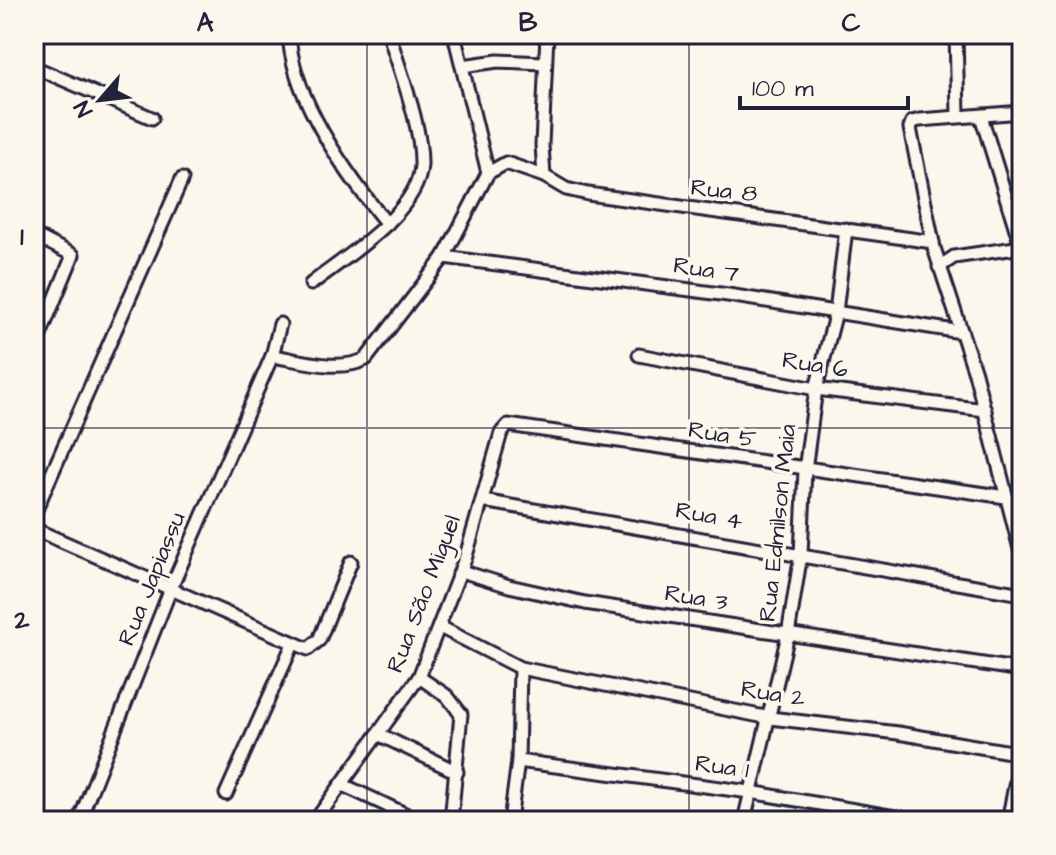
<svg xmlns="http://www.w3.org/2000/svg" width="1056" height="855" viewBox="0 0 1056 855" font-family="'Architects Daughter',sans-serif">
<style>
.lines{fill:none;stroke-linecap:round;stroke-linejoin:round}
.minor-casing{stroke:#22223b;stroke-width:17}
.minor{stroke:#fbf7ec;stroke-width:11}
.grid{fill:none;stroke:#22223b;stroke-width:2;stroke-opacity:0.55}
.labels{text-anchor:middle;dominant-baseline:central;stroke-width:7;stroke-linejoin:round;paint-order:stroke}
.street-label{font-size:24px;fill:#22223b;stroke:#fbf7ec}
.neatline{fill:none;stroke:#22223b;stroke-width:3}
.grid-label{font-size:26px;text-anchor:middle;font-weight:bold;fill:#22223b}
</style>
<rect width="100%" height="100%" fill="#fbf7ec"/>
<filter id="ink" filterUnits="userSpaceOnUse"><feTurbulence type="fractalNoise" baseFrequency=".0125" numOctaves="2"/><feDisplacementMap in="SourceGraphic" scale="16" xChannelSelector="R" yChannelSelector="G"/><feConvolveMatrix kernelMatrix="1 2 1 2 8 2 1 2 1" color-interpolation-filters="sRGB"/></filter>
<g filter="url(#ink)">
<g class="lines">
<defs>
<g id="minor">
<path d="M289 34C292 98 347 175 387 224"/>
<path d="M454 34 488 173"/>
<path d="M547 34 542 145 544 176 566 189 588 194 933 242"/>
<path d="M956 34 958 115"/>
<path d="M462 66 498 61 544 63"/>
<path d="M34 67 152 118"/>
<path d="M1022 112 920 120 912 122 910 128 934 248 975 373 1022 557"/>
<path d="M981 116 1022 249"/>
<path d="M34 235 73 255 34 350"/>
<path d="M444 257 728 295 961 332"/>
<path d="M939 267 954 257 1022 247"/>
<path d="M311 284C344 258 419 212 421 165 422 126 400 72 389 34"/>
<path d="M639 355 816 389 985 410"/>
<path d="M272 356C300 360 339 373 366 359L444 257 488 173 506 163 544 176"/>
<path d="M483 501 1022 594"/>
<path d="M34 514 182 179"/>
<path d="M34 529 308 649 319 640 351 562"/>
<path d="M461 571 509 586 585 603 1022 670"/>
<path d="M440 627 520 668 770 718 898 733 1022 754"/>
<path d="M419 677 447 696 461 714 451 821"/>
<path d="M380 735 457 772"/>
<path d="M518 761 750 792 919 821"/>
<path d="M343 785 420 821"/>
<path d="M226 794 293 644"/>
<path d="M79 821 171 588 272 356 280 324"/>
<path d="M315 821 419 677 466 556 501 433 508 425 1006 497"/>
<path d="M510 821 518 761 520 668"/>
<path d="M744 821 788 635 801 554 805 470 816 389 836 312 846 229"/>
<path d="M1008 821 1022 751"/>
</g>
</defs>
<use href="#minor" class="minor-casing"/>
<use href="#minor" class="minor"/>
</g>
</g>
<path class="grid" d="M367 34V821M689 34V821M34 428H1022"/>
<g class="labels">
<g class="street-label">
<text transform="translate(724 191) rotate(6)">Rua 8</text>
<text transform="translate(706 270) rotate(8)">Rua 7</text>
<text transform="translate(815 365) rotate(9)">Rua 6</text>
<text transform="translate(722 435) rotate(9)">Rua 5</text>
<text transform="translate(709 516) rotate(10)">Rua 4</text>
<text transform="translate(778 523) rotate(-84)">Rua Edmilson Maia</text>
<text transform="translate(152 579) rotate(-68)">Rua Japiassu</text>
<text transform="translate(424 594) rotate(-69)">Rua São Miguel</text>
<text transform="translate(696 598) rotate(9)">Rua 3</text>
<text transform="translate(773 694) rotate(9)">Rua 2</text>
<text transform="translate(722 767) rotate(8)">Rua 1</text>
</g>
</g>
<rect width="1056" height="855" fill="none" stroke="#fbf7ec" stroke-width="88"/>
<g transform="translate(100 100) rotate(242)" stroke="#fbf7ec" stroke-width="6" paint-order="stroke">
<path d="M0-6L14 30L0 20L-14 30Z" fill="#22223b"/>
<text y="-12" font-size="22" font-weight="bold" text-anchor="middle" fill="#22223b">N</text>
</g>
<path d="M740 96v12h168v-12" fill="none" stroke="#22223b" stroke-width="4"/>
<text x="752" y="96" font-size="24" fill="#22223b" stroke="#fbf7ec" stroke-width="6" paint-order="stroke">100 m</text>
<rect x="44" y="44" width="968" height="767" class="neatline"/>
<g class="grid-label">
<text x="205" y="31">A</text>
<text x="528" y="31">B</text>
<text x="851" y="31">C</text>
<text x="22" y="245">1</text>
<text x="22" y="628">2</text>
</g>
</svg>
